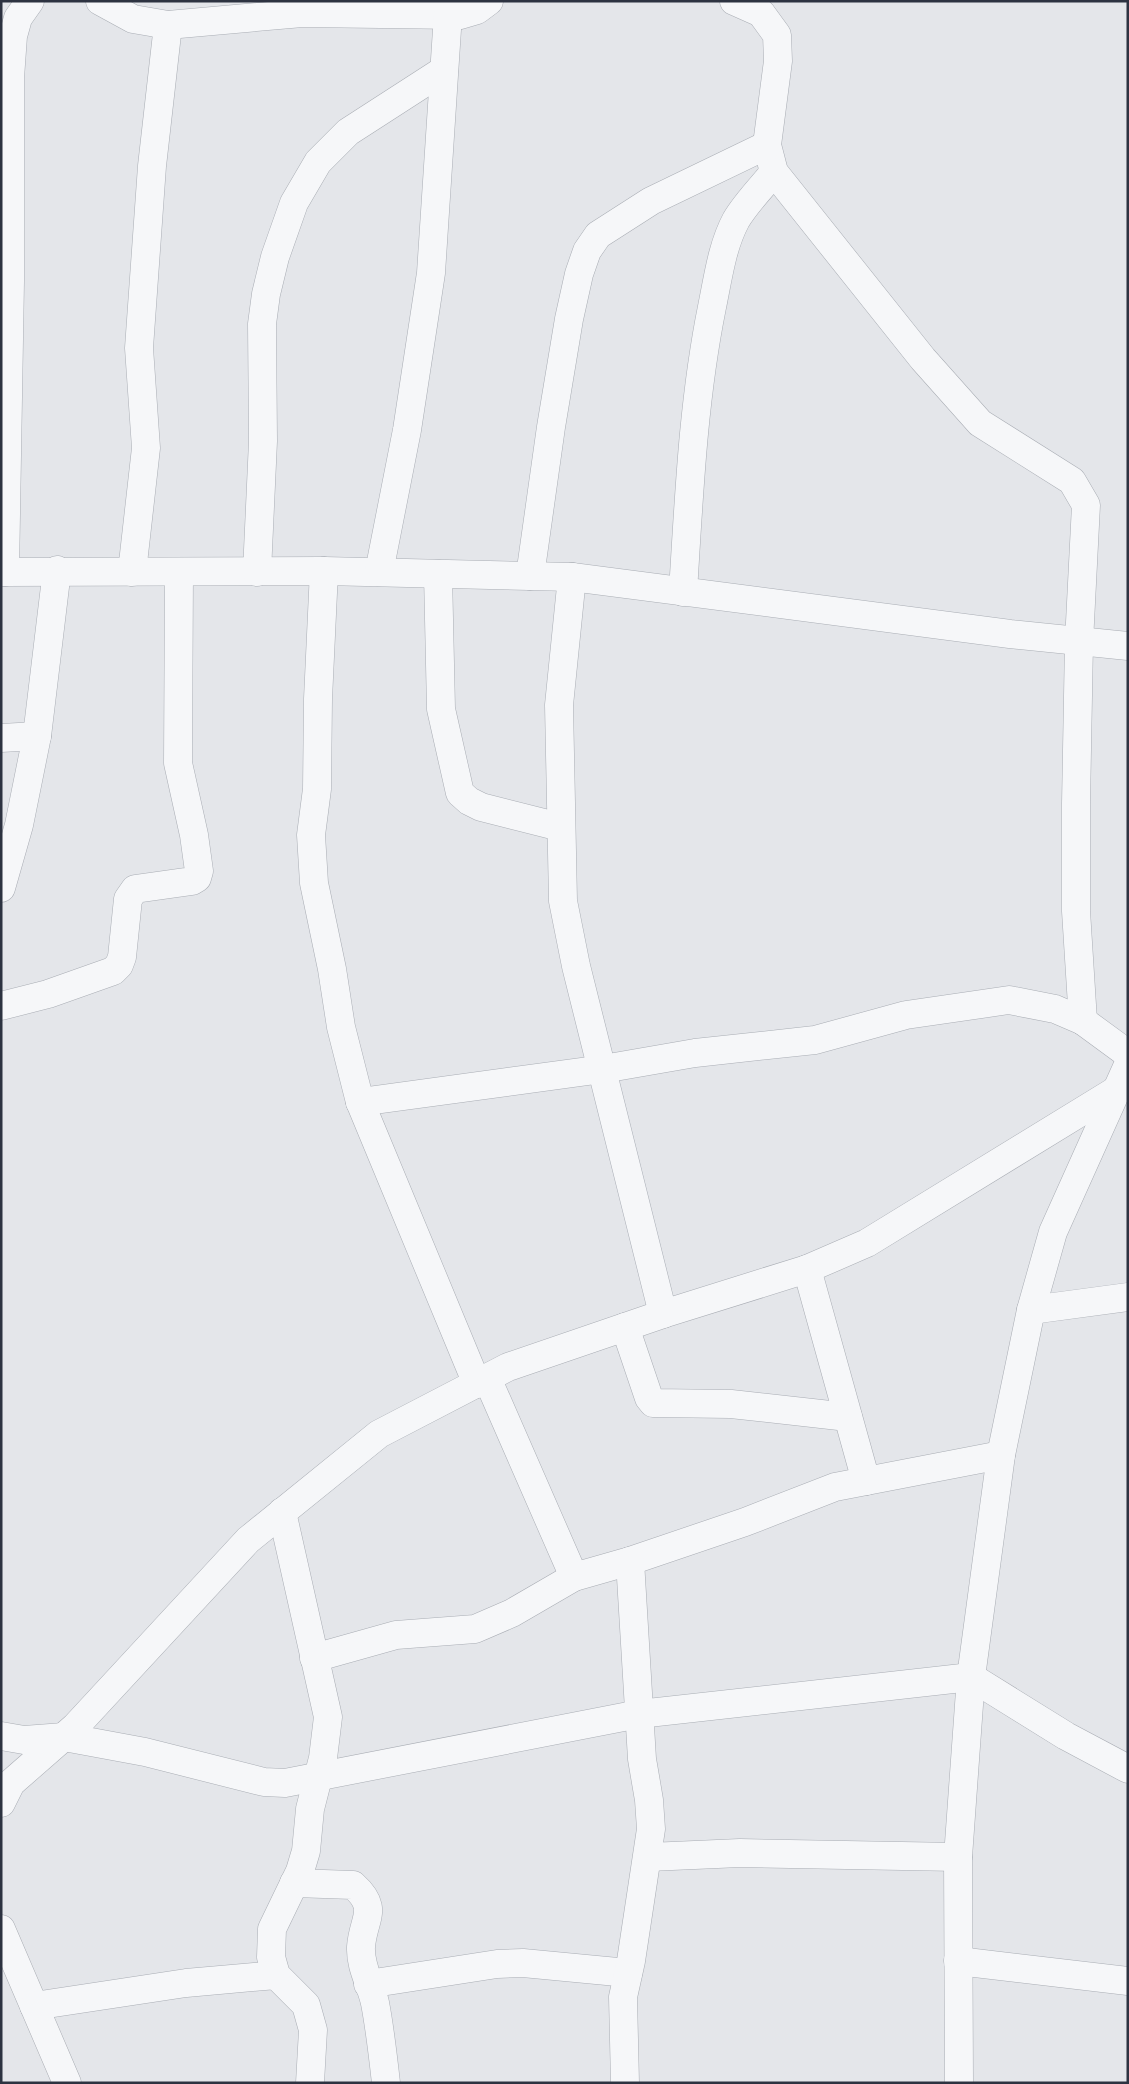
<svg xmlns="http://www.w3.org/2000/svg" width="1129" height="2084" viewBox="0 0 1129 2084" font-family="Signika,sans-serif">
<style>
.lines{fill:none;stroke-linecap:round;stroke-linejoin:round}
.minor-casing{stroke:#a9adb4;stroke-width:29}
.minor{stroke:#f6f7f9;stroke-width:28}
</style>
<rect width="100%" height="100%" fill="#e4e6ea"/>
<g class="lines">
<defs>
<g id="minor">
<path d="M100 1 133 19 168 25 302 13 460 15 477 10 489 1"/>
<path d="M734 1 761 13 777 35 778 61 767 145 774 172 923 359 980 423 1072 481 1086 505 1079 642 1076 804V911L1083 1021"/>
<path d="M324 571 318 699 317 789 311 835 314 883 332 969 341 1027 360 1102 477 1384"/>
<path d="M1 572 324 571 572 577 1010 634 1128 646"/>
<path d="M5 572 10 281V78L13 36 18 18 30 1"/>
<path d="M132 572 146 448 139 348 152 166 168 25"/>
<path d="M257 572 263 441 262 324 266 294 275 257 294 203 318 162 348 132 444 70"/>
<path d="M379 572 407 430 431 273 448 14"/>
<path d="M438 574 441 709 460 793 469 801 481 807 560 827"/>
<path d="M530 576 551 427 569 319 579 274 587 251 598 235 651 201 767 145"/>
<path d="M572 577 559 705 563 901 576 966 663 1314"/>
<path d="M683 592C689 496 693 401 712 307 718 278 722 246 736 220 746 203 762 187 774 172"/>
<path d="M1 738 37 736"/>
<path d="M1 888 19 825 37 736 57 570"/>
<path d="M1 1006 48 994 113 971 119 965 122 957 128 899 135 889 192 881 197 878 199 871 194 835 178 763 179 572"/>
<path d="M360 1102 603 1069 695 1053 815 1040 906 1015 1009 1000 1055 1009 1083 1021 1128 1054"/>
<path d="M807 1269 866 1481"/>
<path d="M1031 1310 1128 1297"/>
<path d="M625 1327 649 1398 653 1403 731 1404 848 1417"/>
<path d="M487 1378 574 1577"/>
<path d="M282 1512 328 1717 323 1758 310 1809 306 1851 300 1871 272 1929 271 1957 276 1975 306 2005 313 2030 310 2083"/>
<path d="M314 1658 396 1635 475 1629 512 1613 574 1577 630 1561 745 1522 835 1487 1001 1455"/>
<path d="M1 1736 24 1740 64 1737 145 1752 264 1782 285 1783 639 1714 971 1677 1066 1736 1128 1769"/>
<path d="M1 1803 11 1783 75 1727 248 1540 379 1434 508 1367 663 1314 807 1269 867 1243 1115 1091"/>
<path d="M649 1857 740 1853 958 1857"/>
<path d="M294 1883 353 1885C380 1909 363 1918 361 1947 360 1967 371 1984 375 2003 380 2029 383 2056 386 2083"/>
<path d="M1 1929 67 2083"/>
<path d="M958 1961 1128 1981"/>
<path d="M368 1984 497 1964 523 1963 628 1973"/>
<path d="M34 2006 186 1983 276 1975"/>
<path d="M625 2083 623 1997 631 1961 651 1829 649 1800 642 1759 630 1561"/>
<path d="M959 2083 958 1857 971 1677 1001 1455 1031 1310 1053 1232 1128 1065"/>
</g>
</defs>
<use href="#minor" class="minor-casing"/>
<use href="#minor" class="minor"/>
</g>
<rect width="1129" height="2084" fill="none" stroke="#2d3341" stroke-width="5"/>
</svg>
